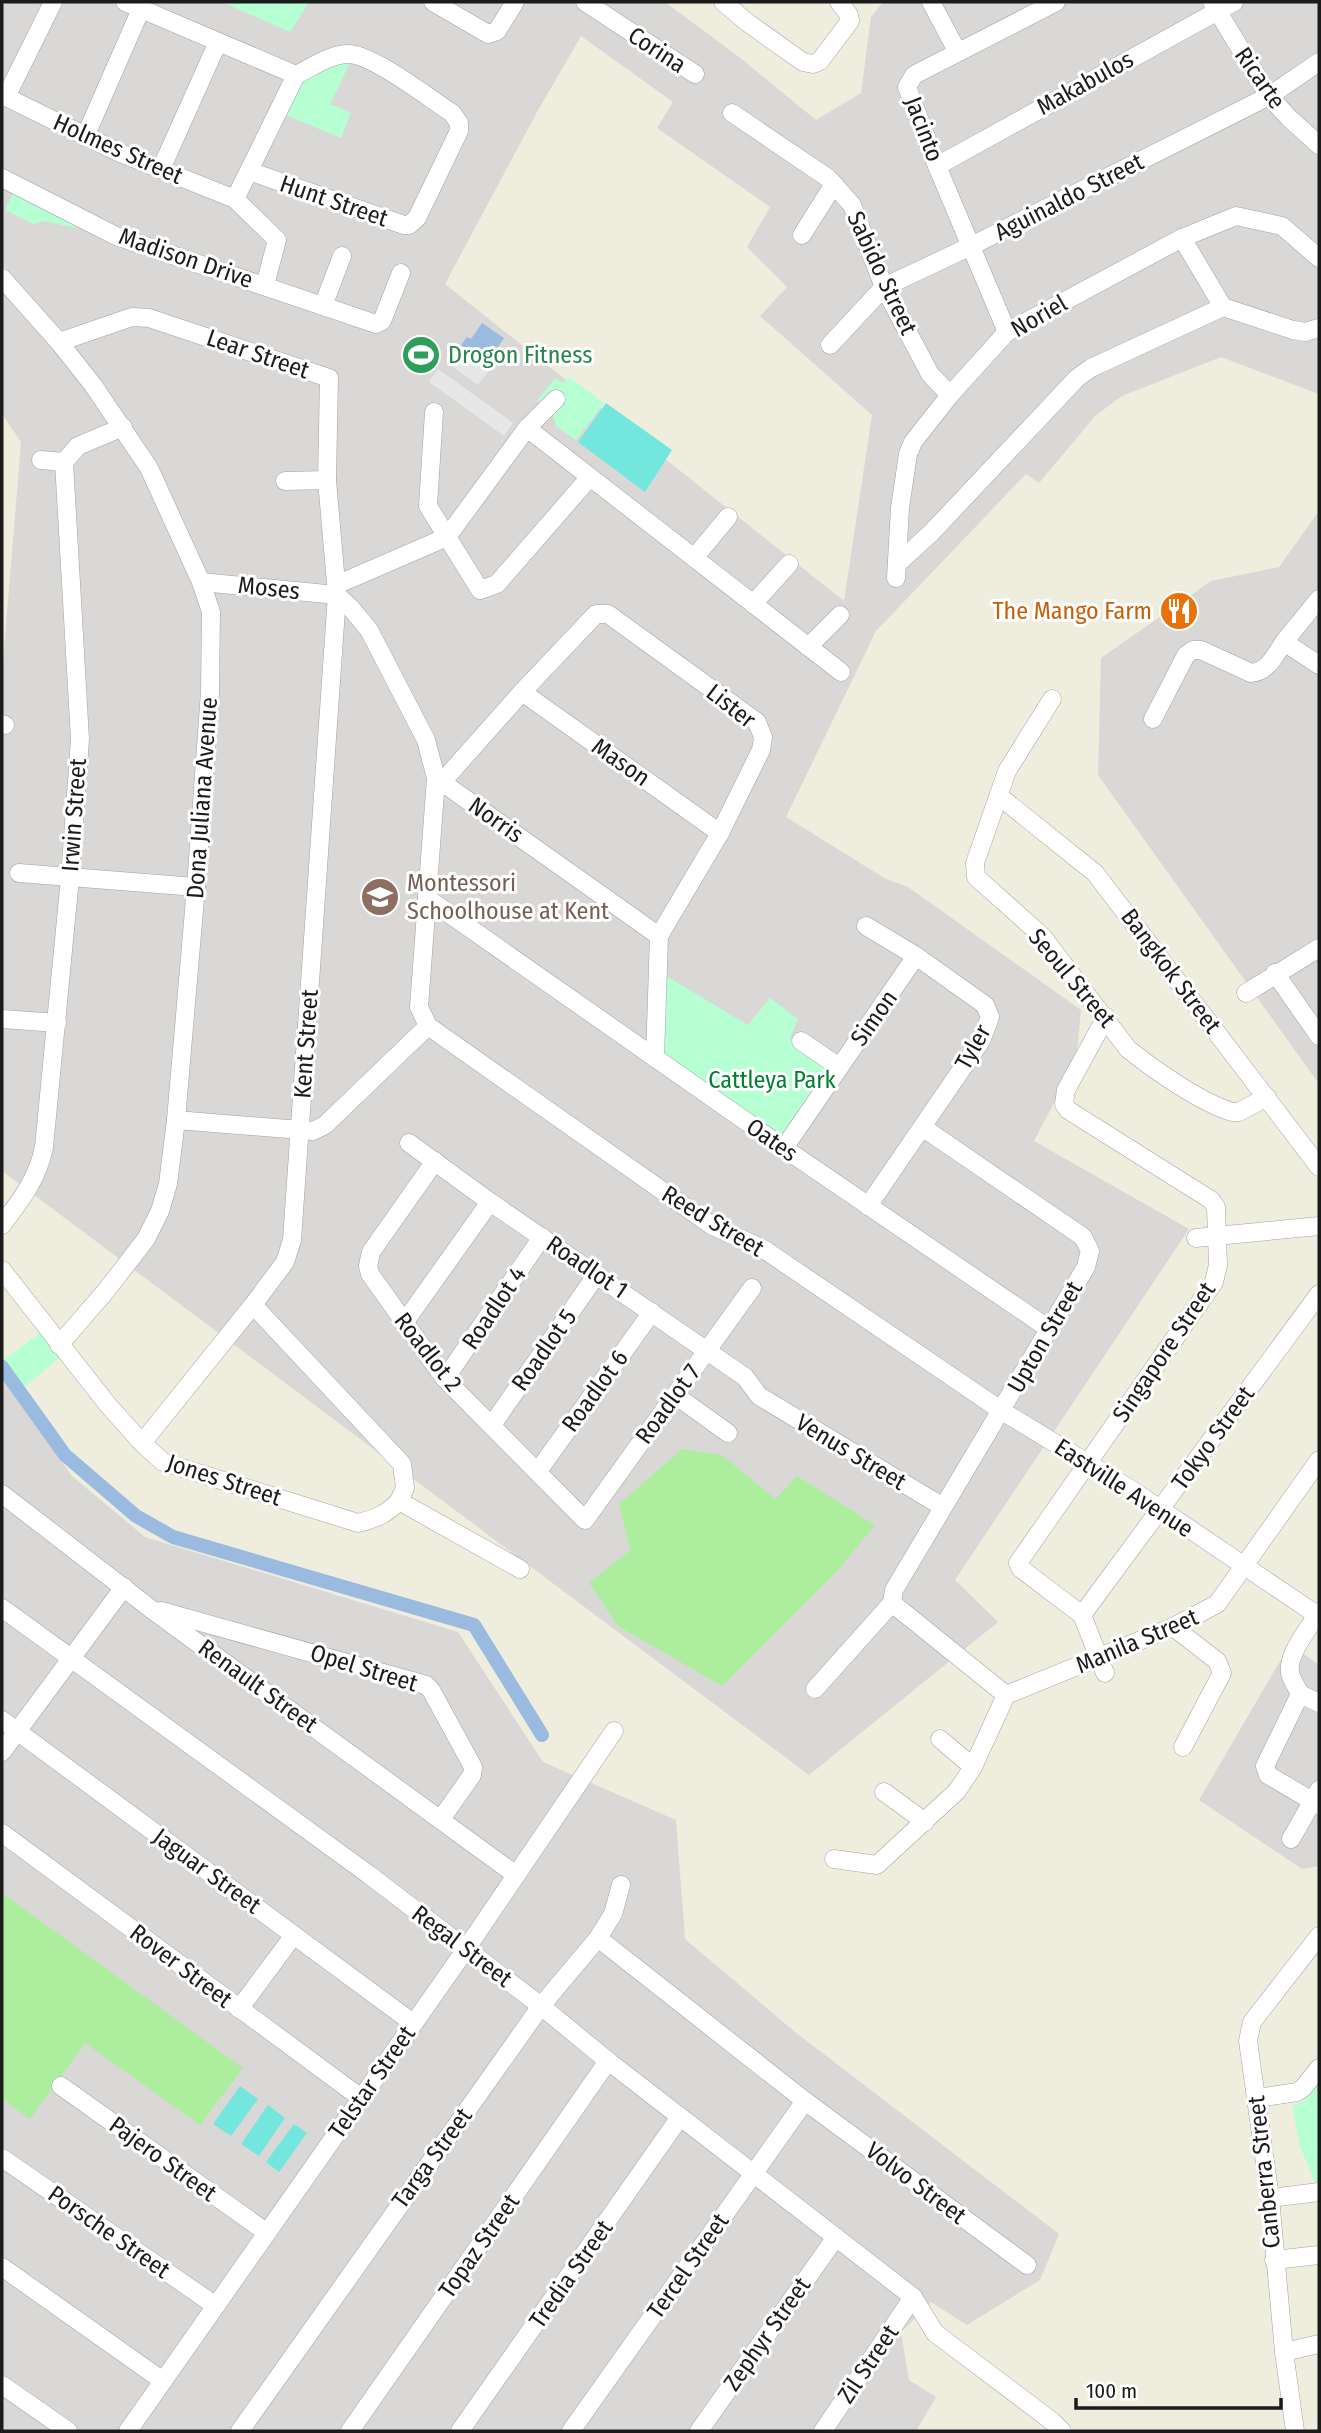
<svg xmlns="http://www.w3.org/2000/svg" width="1321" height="2433" viewBox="0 0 1321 2433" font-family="'Fira Sans Condensed',sans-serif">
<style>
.residential{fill:#d9d8d7;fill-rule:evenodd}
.grass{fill:#acee9e}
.park{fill:#b5ffd2}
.pitch{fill:#73e6de}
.parking{fill:#e7e7e7}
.water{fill:#9abae0}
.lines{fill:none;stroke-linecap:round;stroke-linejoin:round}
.canal{stroke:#9abae0;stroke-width:14}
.minor-casing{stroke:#a2a2a2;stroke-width:19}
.minor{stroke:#fff;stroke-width:18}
.labels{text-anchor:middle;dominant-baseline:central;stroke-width:6;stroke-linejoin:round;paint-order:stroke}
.street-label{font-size:24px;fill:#1b1b1b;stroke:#fff}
.leisure-label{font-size:24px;fill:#27864d;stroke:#fff;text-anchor:start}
.food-label{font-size:24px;fill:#c56008;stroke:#fff;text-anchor:end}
.education-label{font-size:24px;fill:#785e54;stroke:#fff;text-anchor:start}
.park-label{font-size:24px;fill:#018034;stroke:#fff}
</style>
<rect width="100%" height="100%" fill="#eeedde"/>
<g class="residential">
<path d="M2 2H665L739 57 816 120 861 93 871 17 883 2H1319V394L1221 357 1122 396 1095 416 1039 483 1026 474 876 631 786 817 886 879 908 887 1081 1010 1076 1061 1034 1141 1189 1229 955 1580 998 1622 809 1775 2 1171V674L21 442 2 414ZM581 36 673 102 657 128 770 207 747 247 787 287 760 316 872 415 844 601 445 284 537 112Z"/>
<path d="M1319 511V1084L1098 775 1101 658 1211 581 1279 567Z"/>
<path d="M2 1379 72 1476 145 1537 458 1632 543 1762 676 1820 685 1939 795 2032 1059 2234 1040 2280 967 2325 931 2302 901 2332 909 2380 936 2397 916 2431H2Z"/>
<path d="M1290 1644 1319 1665V1866L1302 1869 1199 1800Z"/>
</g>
<g class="grass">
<path d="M682 1449 722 1455 775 1499 797 1476 875 1525 838 1570 722 1686 618 1626 589 1583 630 1550 619 1504Z"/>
<path d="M2 1893 243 2068 200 2125 85 2043 30 2119 2 2099Z"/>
</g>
<g class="park">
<path d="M222 2H309L290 32Z"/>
<path d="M350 63 330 104 351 113 341 138 283 114 300 79 334 64Z"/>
<path d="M13 193 80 224 77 228 44 221 33 224 5 210Z"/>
<path d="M569 377 604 403 576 440 556 426 551 410 537 401 555 378 563 383Z"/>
<path d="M666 976 748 1025 770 998 798 1019 790 1038 834 1069 783 1142 663 1057Z"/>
<path d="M44 1330 64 1354 22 1389 2 1361Z"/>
<path d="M1319 2081V2175L1316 2185 1300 2146 1292 2106 1305 2100Z"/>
</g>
<g class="pitch">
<path d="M606 403 672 450 645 492 578 442Z"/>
<path d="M240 2086 258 2099 231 2136 213 2124Z"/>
<path d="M268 2105 285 2118 259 2156 241 2144Z"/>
<path d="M294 2124 307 2133 279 2172 266 2162Z"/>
</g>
<g class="parking">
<path d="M463 350 490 369 478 385 452 366Z"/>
<path d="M438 369 513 423 504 436 429 382Z"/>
</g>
<path class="water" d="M482 323 504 338 487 363 461 345 467 337 471 339Z"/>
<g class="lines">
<path class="canal" d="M2 1367 65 1455 136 1516 173 1537 474 1625 542 1735"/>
<defs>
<g id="minor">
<path d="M125 2 296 75"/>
<path d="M433 2 488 34 497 31 515 2"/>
<path d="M585 2 695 74"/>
<path d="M723 2 748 23 803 62 813 64 820 61 850 21 849 15 839 2"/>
<path d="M931 2 957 51"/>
<path d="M1212 2 1269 96 1289 118 1319 145"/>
<path d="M2 95 120 153 235 199 277 240 265 285"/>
<path d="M6 97 53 2"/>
<path d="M732 113 828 178 852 205 884 287 930 374 950 395"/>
<path d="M85 137 141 9"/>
<path d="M937 166 1234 2"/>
<path d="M161 169 218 42"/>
<path d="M249 171 404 225H409L417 218 459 131V123L452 113C430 99 370 52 347 54 329 55 312 67 296 75"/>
<path d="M2 178 116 236 376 324 382 321 401 273"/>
<path d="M235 199 296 75"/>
<path d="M802 235 834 184"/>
<path d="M1182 238 1223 307"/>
<path d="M2 278 59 342 93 385 149 468 201 582 211 612 210 692 196 887 176 1120 168 1184 160 1211 146 1239 105 1292 59 1345"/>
<path d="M323 306 342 256"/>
<path d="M1223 307 1293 330 1305 332 1319 328"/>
<path d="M1007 332 937 166 907 87 914 75 1056 2"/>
<path d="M59 342 132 317 149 318 329 378 327 480 337 595 292 1240 285 1262 253 1305 142 1443"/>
<path d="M830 345 884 287 971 246 1269 96 1319 62"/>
<path d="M434 412 428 506 480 590 497 584 590 477"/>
<path d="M527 428 841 672"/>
<path d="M41 460 64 462"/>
<path d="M285 481 327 480"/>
<path d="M694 558 728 517"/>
<path d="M897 564 931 533 1077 378 1091 368 1223 307"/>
<path d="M896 578 900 508 908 454 913 442 950 395 1007 332 1182 238 1236 216 1282 226 1319 258"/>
<path d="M201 582 337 595"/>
<path d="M336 585 447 537 527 428 556 399"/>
<path d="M337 595 350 607 369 630 426 740 436 778 419 1007 428 1026 711 1225 765 1250 1002 1411 1132 1490 1317 1615"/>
<path d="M1319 599 1284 642 1319 665"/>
<path d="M753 604 789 564"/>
<path d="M808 647 840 615"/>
<path d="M522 692 720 833"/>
<path d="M1052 699 1007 771 975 863 976 877 1042 936 1128 1049C1154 1070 1200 1102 1232 1112H1239L1267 1097"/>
<path d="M1153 719 1186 655 1193 650H1201L1251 673C1268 672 1275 655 1284 642"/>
<path d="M2 724 5 725"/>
<path d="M436 778 659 936"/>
<path d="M442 782 522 692 596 614H608L757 722 763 737 761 750 720 833 659 936 655 1058"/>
<path d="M999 796 1095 873 1319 1167"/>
<path d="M19 873 196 887"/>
<path d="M428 899 784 1148 1049 1329"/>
<path d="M866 926 916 956 985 1005 990 1017 981 1041 868 1206"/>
<path d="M1275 973 1319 1036"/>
<path d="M1246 993 1319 948"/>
<path d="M2 1019 57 1023"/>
<path d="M801 1041 839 1067"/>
<path d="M176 1120 313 1131 325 1125 428 1026"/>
<path d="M409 1143 490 1202 745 1377 759 1396 943 1507"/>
<path d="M784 1148 916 956"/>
<path d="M435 1161 371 1252 368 1266 370 1274 445 1379 585 1520 752 1288"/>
<path d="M2 1225C21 1200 38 1178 44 1147L70 878 80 739 64 462 78 446 123 427"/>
<path d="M1196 1238 1319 1226"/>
<path d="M2 1270 108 1405 142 1443 163 1462 358 1523C375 1519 387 1514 399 1501L520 1569"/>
<path d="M253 1305 402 1464 405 1488 399 1501"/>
<path d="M404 1323 490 1202"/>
<path d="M445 1379 542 1237"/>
<path d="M675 1395 728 1433"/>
<path d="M492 1425 597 1274"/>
<path d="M538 1471 652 1312"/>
<path d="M2 1494 151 1609 516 1875"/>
<path d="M892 1603 894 1590 1086 1267 1090 1251 1083 1237 922 1127"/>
<path d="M892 1603 1006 1695"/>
<path d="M2 1608 368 1874 541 2006 608 2061 913 2297 935 2333 1053 2422 1062 2431"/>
<path d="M161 1611 426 1685 431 1690 473 1767 472 1775 441 1819"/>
<path d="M1082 1615 1319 1294"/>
<path d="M1173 1627 1217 1661 1222 1673 1183 1747"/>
<path d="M1105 1673 1082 1615 1020 1568 1018 1563 1214 1282 1218 1265 1216 1207 1211 1200 1068 1110 1064 1104 1066 1090 1106 1017"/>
<path d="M815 1689 892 1603"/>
<path d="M1300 1694 1265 1766 1268 1775 1319 1805"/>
<path d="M1300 1694C1297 1687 1292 1681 1290 1673 1287 1654 1309 1628 1319 1612"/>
<path d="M1300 1694 1319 1703"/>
<path d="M1006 1695 1173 1627 1217 1604 1319 1460"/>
<path d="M2 1720 413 2023"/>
<path d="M940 1739 973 1767"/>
<path d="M2 1752 124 1587"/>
<path d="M884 1792 925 1822"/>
<path d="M2 1833 361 2098"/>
<path d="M1291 1839 1319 1790"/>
<path d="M834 1859 877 1865 957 1791 973 1767 1006 1695"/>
<path d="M598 1938 805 2101 1027 2265"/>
<path d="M239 2009 294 1935"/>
<path d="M61 2086 266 2232"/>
<path d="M1257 2098 1297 2092 1303 2088 1319 2068"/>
<path d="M2 2158 216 2306"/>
<path d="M1270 2198 1319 2192"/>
<path d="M1274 2260 1319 2255"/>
<path d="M2 2267 163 2381"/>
<path d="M1284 2352 1319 2344"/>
<path d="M2 2385 68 2431"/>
<path d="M128 2431 466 1949 614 1731"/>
<path d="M240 2431 541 2006 598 1938 613 1914 621 1885"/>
<path d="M350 2431 608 2061"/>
<path d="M460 2431 680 2117"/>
<path d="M571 2431 805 2101"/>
<path d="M699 2431 836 2237"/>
<path d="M823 2431 913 2297"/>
<path d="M1295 2431 1284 2352 1270 2198 1248 2041 1252 2022 1319 1936"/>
</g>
</defs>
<use href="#minor" class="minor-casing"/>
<use href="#minor" class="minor"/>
</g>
<defs>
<symbol id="stadium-disc" viewBox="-11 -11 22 22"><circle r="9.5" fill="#2e9e5b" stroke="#fff"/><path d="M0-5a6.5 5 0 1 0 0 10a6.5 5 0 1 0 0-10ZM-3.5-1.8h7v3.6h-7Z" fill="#fff"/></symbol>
<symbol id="restaurant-disc" viewBox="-11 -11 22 22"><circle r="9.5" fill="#e8710a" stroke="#fff"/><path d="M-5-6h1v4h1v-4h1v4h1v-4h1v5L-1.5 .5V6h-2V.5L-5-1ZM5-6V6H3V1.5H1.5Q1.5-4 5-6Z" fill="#fff"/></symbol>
<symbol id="school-disc" viewBox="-11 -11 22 22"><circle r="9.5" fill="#8d6e63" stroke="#fff"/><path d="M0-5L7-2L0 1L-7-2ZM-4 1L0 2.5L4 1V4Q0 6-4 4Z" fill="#fff"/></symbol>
</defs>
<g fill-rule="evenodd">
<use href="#stadium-disc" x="399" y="333" width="44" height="44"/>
<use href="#restaurant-disc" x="1157" y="589" width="44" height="44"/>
<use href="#school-disc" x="358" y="875" width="44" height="44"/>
</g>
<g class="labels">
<g class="street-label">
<text transform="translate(657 50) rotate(33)">Corina</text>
<text transform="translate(1260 78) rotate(55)">Ricarte</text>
<text transform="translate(1085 83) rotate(-29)">Makabulos</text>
<text transform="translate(924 129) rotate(69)">Jacinto</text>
<text transform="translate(118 149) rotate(24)">Holmes Street</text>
<text transform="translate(1069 197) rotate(-27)">Aguinaldo Street</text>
<text transform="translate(334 201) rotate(19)">Hunt Street</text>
<text transform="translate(186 258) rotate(19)">Madison Drive</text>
<text transform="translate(882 273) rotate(65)">Sabido Street</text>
<text transform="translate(1039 316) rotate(-30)">Noriel</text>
<text transform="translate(258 354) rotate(19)">Lear Street</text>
<text transform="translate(269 588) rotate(6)">Moses</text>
<text transform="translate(731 706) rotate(38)">Lister</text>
<text transform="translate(621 762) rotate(35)">Mason</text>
<text transform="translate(202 798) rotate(-86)">Dona Juliana Avenue</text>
<text transform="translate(74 815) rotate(-86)">Irwin Street</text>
<text transform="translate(496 820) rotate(35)">Norris</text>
<text transform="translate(1171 971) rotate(53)">Bangkok Street</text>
<text transform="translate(1072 978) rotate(50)">Seoul Street</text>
<text transform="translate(874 1018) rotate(-55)">Simon</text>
<text transform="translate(306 1044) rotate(-86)">Kent Street</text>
<text transform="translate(973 1047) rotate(-61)">Tyler</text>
<text transform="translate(772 1140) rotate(35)">Oates</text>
<text transform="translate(713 1221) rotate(31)">Reed Street</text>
<text transform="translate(587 1267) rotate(34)">Roadlot 1</text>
<text transform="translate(494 1308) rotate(-56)">Roadlot 4</text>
<text transform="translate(1045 1337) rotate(-60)">Upton Street</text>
<text transform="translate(544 1350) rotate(-55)">Roadlot 5</text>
<text transform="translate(428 1352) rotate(52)">Roadlot 2</text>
<text transform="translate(1164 1352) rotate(-56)">Singapore Street</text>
<text transform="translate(595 1391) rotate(-54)">Roadlot 6</text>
<text transform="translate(668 1404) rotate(-54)">Roadlot 7</text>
<text transform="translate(1213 1438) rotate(-54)">Tokyo Street</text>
<text transform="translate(851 1452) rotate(31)">Venus Street</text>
<text transform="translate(224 1480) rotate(18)">Jones Street</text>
<text transform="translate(1124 1488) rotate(33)">Eastville Avenue</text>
<text transform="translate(1137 1641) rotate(-23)">Manila Street</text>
<text transform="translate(364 1668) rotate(17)">Opel Street</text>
<text transform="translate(258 1686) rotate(36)">Renault Street</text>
<text transform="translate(207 1871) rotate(36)">Jaguar Street</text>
<text transform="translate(462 1946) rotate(37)">Regal Street</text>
<text transform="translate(181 1966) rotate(37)">Rover Street</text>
<text transform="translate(372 2082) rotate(-55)">Telstar Street</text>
<text transform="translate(432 2158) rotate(-54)">Targa Street</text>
<text transform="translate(163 2159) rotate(36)">Pajero Street</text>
<text transform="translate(1264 2172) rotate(-96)">Canberra Street</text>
<text transform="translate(916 2183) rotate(37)">Volvo Street</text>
<text transform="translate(109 2232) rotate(35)">Porsche Street</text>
<text transform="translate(479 2246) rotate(-55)">Topaz Street</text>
<text transform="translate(688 2266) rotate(-55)">Tercel Street</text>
<text transform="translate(571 2274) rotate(-55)">Tredia Street</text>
<text transform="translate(767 2334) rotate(-55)">Zephyr Street</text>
<text transform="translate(868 2364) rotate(-56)">Zil Street</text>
</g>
<g class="leisure-label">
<text x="448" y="355">Drogon Fitness</text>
</g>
<g class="food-label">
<text x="1152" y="611">The Mango Farm</text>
</g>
<g class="education-label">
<text x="407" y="883">Montessori<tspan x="407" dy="28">Schoolhouse at Kent</tspan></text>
</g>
<g class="park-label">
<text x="772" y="1080">Cattleya Park</text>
</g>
</g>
<rect width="1321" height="2433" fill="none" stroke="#1b1b1b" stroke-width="7"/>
<path d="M1076 2398v10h205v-10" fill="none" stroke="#1b1b1b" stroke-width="3.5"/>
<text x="1086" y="2398" font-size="21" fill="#1b1b1b" stroke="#ffffff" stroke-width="5" paint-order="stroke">100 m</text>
</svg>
